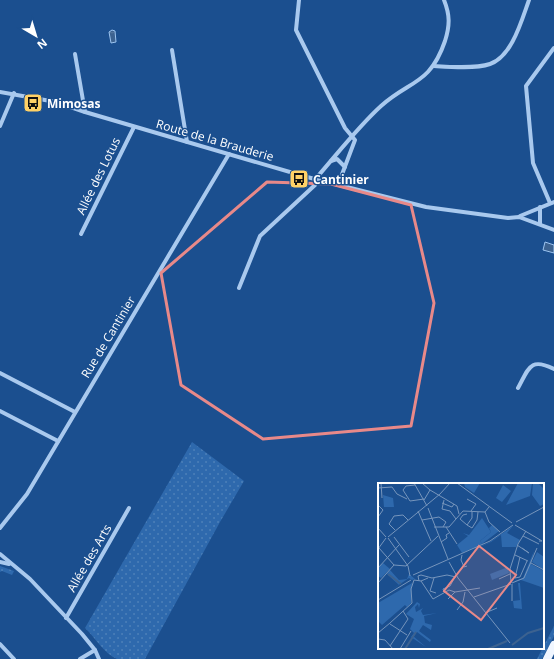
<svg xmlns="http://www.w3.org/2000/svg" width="554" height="659" viewBox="0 0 554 659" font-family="'Open Sans',sans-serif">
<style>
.grass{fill:url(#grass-dots)}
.water{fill:url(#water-ripples);stroke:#9cc4f0}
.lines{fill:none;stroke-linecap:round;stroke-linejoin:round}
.street{stroke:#a9c9ee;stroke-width:4}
.primary{stroke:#f0f6ff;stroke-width:8}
.marked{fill:none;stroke:#e88989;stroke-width:3;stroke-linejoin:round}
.labels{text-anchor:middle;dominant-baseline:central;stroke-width:3;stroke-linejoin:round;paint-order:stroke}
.poi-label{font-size:12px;font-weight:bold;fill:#fff;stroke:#1b4f8f;text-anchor:start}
.street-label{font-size:12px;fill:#fff;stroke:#1b4f8f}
.inset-river{fill:none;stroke:#3c6290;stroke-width:2}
.inset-road{fill:none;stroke:#7695bc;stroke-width:1}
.view{fill:#e88989;fill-opacity:0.15;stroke:#e88989;stroke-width:2}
.inset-edge{fill:none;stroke:#fff;stroke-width:2}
</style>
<defs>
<pattern id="grass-dots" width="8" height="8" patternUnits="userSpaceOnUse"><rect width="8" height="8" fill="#2e69ad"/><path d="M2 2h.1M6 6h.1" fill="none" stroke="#4d80b9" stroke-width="1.8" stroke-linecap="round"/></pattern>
<pattern id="water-ripples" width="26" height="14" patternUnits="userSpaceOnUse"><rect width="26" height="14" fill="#3c6290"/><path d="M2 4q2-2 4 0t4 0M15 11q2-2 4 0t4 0" fill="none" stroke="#597aa1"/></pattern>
</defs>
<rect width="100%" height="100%" fill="#1b4f8f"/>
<g class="grass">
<path d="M192 442 244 481 220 522 145 659C137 659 124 659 117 659 104 654 95 637 85 628Z"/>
<path d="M0 566 14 571 12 575 2 571 0 572Z"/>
<path d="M554 626V636L542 659H537Z"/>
</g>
<g class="water">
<path d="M112 30 115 31 116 42 111 43 109 32Z"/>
<path d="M545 242 554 245V253L543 250Z"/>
</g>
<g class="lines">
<g class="street">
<path d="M299 0 296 30 345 128 355 140 341 177 340 185"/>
<path d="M172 50 187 142"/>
<path d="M75 54 85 112"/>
<path d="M434 66C450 67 475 69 490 64 512 57 522 19 529 0"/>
<path d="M0 92 56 102 85 112 307 177 426 207 508 218 519 217 554 230"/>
<path d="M0 126 14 93"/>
<path d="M331 161 337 159 345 167"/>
<path d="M550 203 533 163 526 86 554 48"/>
<path d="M540 207V224"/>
<path d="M520 216 554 202"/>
<path d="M81 234 134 127"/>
<path d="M239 288 260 236 315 185 318 176C338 153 358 127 381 106 410 80 430 85 445 41 450 25 450 15 444 0"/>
<path d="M0 373 75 412"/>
<path d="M518 388C529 368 530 357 554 369"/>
<path d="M0 411 58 441"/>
<path d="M0 528 27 494 229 154"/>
<path d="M0 554 30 579 82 634 95 650 99 659"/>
<path d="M0 562 9 564"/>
<path d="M66 618 129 508"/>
<path d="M0 644 14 659"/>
<path d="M80 659 95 650"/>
</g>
<path class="primary" d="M547 659 554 645"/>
</g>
<path class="marked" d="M267 182 331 184 411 205 434 303 411 426 263 439 181 385 161 273Z"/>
<defs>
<symbol id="bus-square" viewBox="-11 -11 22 22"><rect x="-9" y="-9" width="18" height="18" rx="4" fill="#ffd166" stroke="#1b4f8f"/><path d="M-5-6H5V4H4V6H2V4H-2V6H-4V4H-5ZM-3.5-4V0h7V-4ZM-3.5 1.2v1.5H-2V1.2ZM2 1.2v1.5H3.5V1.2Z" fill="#111"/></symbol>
</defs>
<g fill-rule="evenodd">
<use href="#bus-square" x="22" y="92" width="22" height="22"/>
<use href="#bus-square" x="288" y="168" width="22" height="22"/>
</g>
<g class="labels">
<g class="poi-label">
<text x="47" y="103">Mimosas</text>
<text x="313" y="179">Cantinier</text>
</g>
<g class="street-label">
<text transform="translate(215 140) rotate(16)">Route de la Brauderie</text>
<text transform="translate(98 176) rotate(-64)">Allée des Lotus</text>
<text transform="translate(108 337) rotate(-59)">Rue de Cantinier</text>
<text transform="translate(89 558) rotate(-60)">Allée des Arts</text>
</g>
</g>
<g transform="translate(378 483)">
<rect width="166" height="166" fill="#1b4f8f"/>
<path d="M114 42 121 48 104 61 102 58 113 49 111 45ZM135 43 129 50 142 57 138 64H124L123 52 113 59 83 73 112 59ZM156 68 153 81 166 88V105L143 97 134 99 145 95ZM159 69 166 74V87L154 79ZM5 80 12 86 3 95 0 93V85ZM130 84 131 90 114 97 112 91ZM12 87 21 97 29 96 31 91 37 96 34 97 31 95 0 116 21 102 9 91ZM140 100H142L144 126 136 125 135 118 142 117Z" fill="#2e69ad"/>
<path d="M140 0H154L152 13 128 22ZM155 0H160L166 6V21L162 23 154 12ZM39 119 42 121 41 125 40 121 37 124 38 129 45 125 43 128 45 132 59 130 46 133 47 140 54 142 53 147 45 142 41 148 53 157 52 159 39 149 35 153 48 164 33 154 36 150 32 146 36 136 28 131Z" fill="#2e69ad"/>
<path d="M86 0H102L96 10 87 4ZM125 2 133 8 124 19 118 15ZM5 12 15 15 16 24H6ZM104 35 113 49 102 58 104 61 84 70 79 62 90 53 85 50 91 52ZM34 100 33 120 29 124 27 122 4 142 0 138V120Z" fill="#2e69ad"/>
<path class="inset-river" d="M10 91 23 101M134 162 150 150 166 145M27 166 38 149M110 166 129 158"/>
<path class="inset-road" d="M3 0 4 15M36 0 49 23M44 0 52 7 46 17M79 0 134 40M0 5 14 4 19 11 29 16M25 7 32 18 46 16M25 7 28 3 37 2M52 7 79 23 81 31M62 11 72 0M89 16 98 21 93 28M66 17 64 26 72 28 78 36M64 20 74 24 76 21M0 22 5 27 0 34M50 25 70 76M40 28 53 58M94 28V35L89 42 94 45 99 37 100 29M107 29 111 39 122 49M89 31 85 32 82 36 89 42M44 37 61 34 68 39 65 44M138 39 166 24M137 42 164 58H161M56 44H71L85 28 107 29 111 24M68 44 79 61M0 45 8 54M17 47 11 41 16 33 25 32 30 37M145 53 161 61M10 54 62 11M16 54 31 74M10 55 30 83 32 93M63 59 69 55 68 52 71 50M139 62 151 70 144 65M1 65 16 82M0 66 8 55M84 72 83 77 86 84 89 83M137 72 150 78M142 74 137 95 142 94 149 78M71 79 80 95 132 160M153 80 166 87M16 82 28 83 60 53M0 85 21 62M35 92 112 58 135 42M56 95 52 108 58 110M121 96 132 91M36 97 43 98 50 95M41 98 40 93 43 92 54 95 69 92 78 94M43 98 55 116 71 107 77 109M0 100 16 82M133 100 132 86 140 61 148 48M134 100 146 95 159 65M134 101V118M66 109 65 106 72 103 77 94M96 114 133 101M70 116 77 109 102 105M0 117 33 97M79 127 85 119 87 109M107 130 119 125M12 140 34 120 33 106 36 97M12 141 29 152M0 150 12 140M0 156 7 157 15 166M12 163 30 136 25 128M22 166 33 148"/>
<path class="view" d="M101 63 138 92 103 137 66 108Z"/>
<rect width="166" height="166" class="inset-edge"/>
</g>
<g transform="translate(36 36) rotate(142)" stroke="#1b4f8f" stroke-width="3" paint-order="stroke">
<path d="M0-3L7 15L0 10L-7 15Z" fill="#ffffff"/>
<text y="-6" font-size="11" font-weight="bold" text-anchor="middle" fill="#ffffff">N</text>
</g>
</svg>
